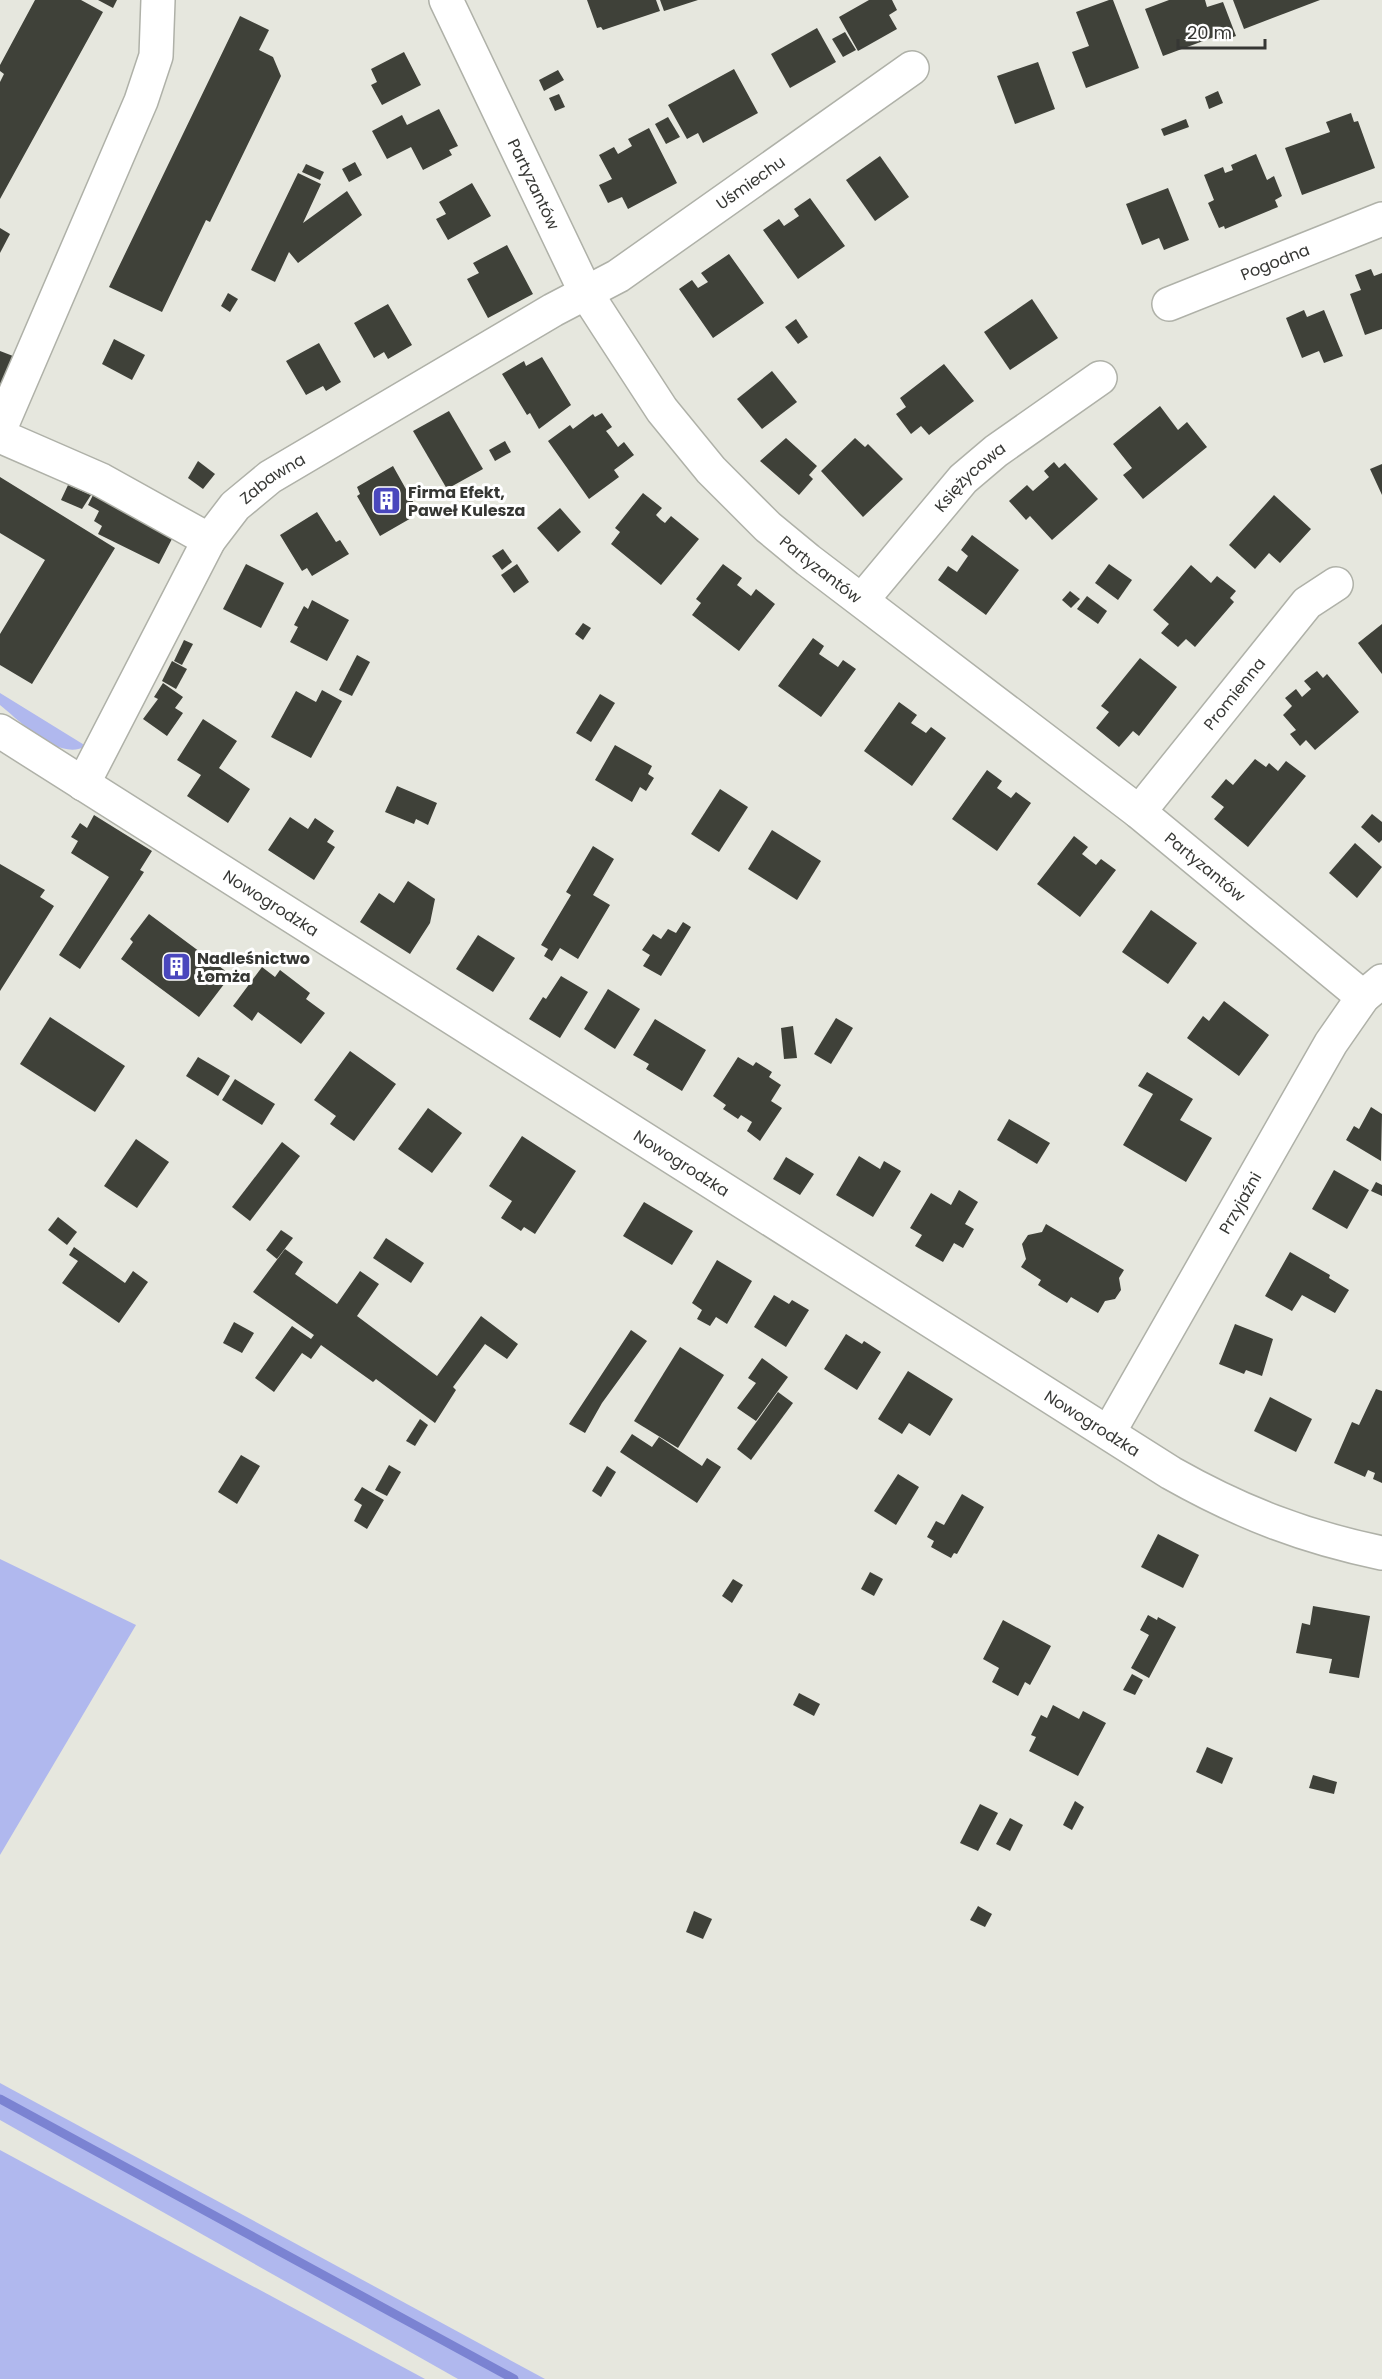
<svg xmlns="http://www.w3.org/2000/svg" width="1382" height="2379" viewBox="0 0 1382 2379" font-family="Poppins,sans-serif">
<style>
.green{fill:#b0b8ee}
.lines{fill:none;stroke-linecap:round;stroke-linejoin:round}
.stream{stroke:#7b83d2;stroke-width:9}
.building{fill:#3f4139}
.minor-casing{stroke:#afb1a8;stroke-width:36}
.minor{stroke:#fff;stroke-width:33}
.labels{text-anchor:middle;dominant-baseline:central;stroke-width:6;stroke-linejoin:round;paint-order:stroke}
.street-label{font-size:16px;fill:#363734;stroke:#fff}
.poi-label{font-size:16px;font-weight:bold;fill:#363734;stroke:#fff;text-anchor:start}
</style>
<rect width="100%" height="100%" fill="#e6e7de"/>
<g class="green">
<path d="M0 693 86 746C59 762 20 721 0 705Z"/>
<path d="M0 1559 136 1625 0 1855Z"/>
<path d="M0 2083 545 2379H458L0 2120Z"/>
<path d="M0 2150 425 2379H0Z"/>
</g>
<g class="lines">
<path class="stream" d="M0 2099 514 2379"/>
</g>
<g class="building">
<path d="M35 0H81L103 12 0 199V82L4 74 0 71V65Z"/>
<path d="M98 0H117L113 8Z"/>
<path d="M587 0H656L660 11 603 30 601 27 597 28Z"/>
<path d="M660 0H698L664 11Z"/>
<path d="M869 0H892L897 10 889 15 897 29 858 51 839 17Z"/>
<path d="M1109 0H1113L1139 68 1086 88 1072 52 1089 46 1076 12Z"/>
<path d="M1169 0H1205L1207 7 1223 2 1236 36 1224 40 1222 34 1163 56 1145 9Z"/>
<path d="M1233 0H1320L1244 29Z"/>
<path d="M240 16 269 30 259 50 273 57 281 76 210 222 206 220 162 312 109 287Z"/>
<path d="M817 28 836 62 790 88 771 54Z"/>
<path d="M845 32 856 50 843 57 832 39Z"/>
<path d="M404 52 421 85 382 105 371 85 377 82 371 69Z"/>
<path d="M1038 62 1055 109 1015 124 997 76Z"/>
<path d="M734 69 758 113 703 143 698 133 687 139 668 105Z"/>
<path d="M558 70 564 80 544 91 539 80Z"/>
<path d="M1218 91 1223 103 1209 109 1205 97Z"/>
<path d="M559 94 565 107 555 111 549 98Z"/>
<path d="M439 109 458 146 449 150 452 155 423 170 411 147 387 159 372 131 402 115 407 125Z"/>
<path d="M1351 113 1354 122 1358 121 1375 168 1302 195 1285 148 1330 132 1326 122Z"/>
<path d="M668 117 680 137 666 144 655 124Z"/>
<path d="M1186 119 1189 127 1164 136 1161 129Z"/>
<path d="M649 128 677 183 628 209 622 197 608 203 599 185 612 179 599 155 614 147 618 154 632 146 628 139Z"/>
<path d="M1256 154 1267 180 1274 176 1282 196 1275 200 1278 207 1225 229 1224 226 1219 228 1208 203 1214 200 1204 175 1223 167 1225 173 1233 170 1231 165Z"/>
<path d="M880 156 909 197 875 221 846 180Z"/>
<path d="M355 162 362 175 349 182 342 169Z"/>
<path d="M306 164 324 172 320 180 302 172Z"/>
<path d="M298 173 321 184 303 223 347 191 362 215 298 263 289 252 275 282 251 270Z"/>
<path d="M472 183 491 216 448 240 436 219 446 214 439 202Z"/>
<path d="M1168 188 1189 240 1164 250 1159 238 1142 245 1126 204Z"/>
<path d="M810 198 845 246 798 279 763 230 779 219 784 226 799 216 794 209Z"/>
<path d="M0 228 10 234 0 253Z"/>
<path d="M507 245 533 294 488 318 467 279 479 273 473 263Z"/>
<path d="M729 254 764 303 713 338 679 289 692 280 698 288 708 282 701 273Z"/>
<path d="M1371 269 1374 276 1382 273V329L1365 335 1350 294 1361 290 1355 275Z"/>
<path d="M228 293 238 299 230 312 221 306Z"/>
<path d="M1032 299 1058 338 1010 370 984 332Z"/>
<path d="M388 304 412 345 388 359 384 352 374 358 354 323Z"/>
<path d="M1304 310 1307 317 1324 310 1343 356 1324 363 1319 351 1302 358 1286 318Z"/>
<path d="M796 319 808 337 798 344 785 327Z"/>
<path d="M114 339 145 355 132 380 102 364Z"/>
<path d="M319 343 341 382 326 391 323 386 306 395 286 361Z"/>
<path d="M0 351 13 356 0 388Z"/>
<path d="M542 357 571 405 539 429 530 413 527 415 502 374 524 361 526 366Z"/>
<path d="M944 364 974 401 929 435 921 426 911 434 896 414 906 407 900 398Z"/>
<path d="M772 371 797 402 762 429 737 399Z"/>
<path d="M1160 406 1178 430 1187 422 1207 447 1143 499 1123 475 1132 468 1113 444Z"/>
<path d="M449 411 483 469 447 489 413 431Z"/>
<path d="M602 413 612 427 606 431 610 436 618 447 624 442 634 455 614 470 619 477 589 499 548 441 570 425 573 429 593 414 595 417Z"/>
<path d="M786 438 817 466 809 475 813 479 799 495 760 461Z"/>
<path d="M855 438 865 447 868 444 903 479 863 517 821 471Z"/>
<path d="M505 441 511 452 495 461 489 450Z"/>
<path d="M198 461 215 474 203 489 188 478Z"/>
<path d="M1054 462 1059 468 1065 463 1098 499 1052 540 1030 516 1026 520 1009 501 1027 485 1033 491 1049 477 1044 471Z"/>
<path d="M1382 464V495L1370 469Z"/>
<path d="M393 466 416 507 410 511 413 517 380 536 357 496 360 494 357 487Z"/>
<path d="M0 477 115 548 32 684 0 665V634L45 560 0 533Z"/>
<path d="M68 485 91 495 82 509 61 500Z"/>
<path d="M643 493 662 508 656 515 661 520 665 523 671 516 699 539 661 585 611 544 620 532 615 528Z"/>
<path d="M93 495 174 535 159 564 98 534 102 526 94 521 99 511 88 505Z"/>
<path d="M1274 495 1311 529 1280 563 1269 553 1255 569 1229 545Z"/>
<path d="M560 508 581 532 558 552 537 528Z"/>
<path d="M317 512 336 542 340 540 349 554 312 576 307 568 302 571 280 535Z"/>
<path d="M972 535 1019 570 986 615 938 580 948 566 957 572 968 556 961 550Z"/>
<path d="M503 549 512 562 502 570 492 556Z"/>
<path d="M246 564 284 583 261 628 223 609Z"/>
<path d="M517 564 529 582 514 593 501 575Z"/>
<path d="M723 564 742 578 737 585 751 596 756 589 775 604 739 651 692 615 701 603 696 599Z"/>
<path d="M1109 564 1132 580 1118 600 1095 583Z"/>
<path d="M1191 565 1211 583 1217 576 1236 591 1230 598 1234 602 1195 647 1186 639 1178 647 1161 633 1169 624 1153 610Z"/>
<path d="M1070 591 1080 599 1071 608 1062 600Z"/>
<path d="M1087 596 1107 611 1098 624 1077 609Z"/>
<path d="M312 600 349 620 327 661 290 642 298 627 294 625 304 606 308 609Z"/>
<path d="M583 623 591 628 583 640 575 634Z"/>
<path d="M1382 624V674L1358 643Z"/>
<path d="M813 638 824 646 819 654 838 667 843 660 856 669 821 717 778 686Z"/>
<path d="M184 640 193 644 182 665 174 661Z"/>
<path d="M357 655 370 662 352 696 339 690Z"/>
<path d="M1140 658 1177 687 1139 736 1133 731 1119 747 1096 728 1109 712 1101 706Z"/>
<path d="M172 661 187 669 176 689 162 681Z"/>
<path d="M1317 671 1323 678 1327 674 1359 712 1315 750 1306 740 1300 746 1290 734 1296 730 1283 715 1292 706 1285 698 1296 689 1302 697 1311 689 1304 681Z"/>
<path d="M163 683 183 697 175 708 183 713 167 736 143 719 158 699 154 697Z"/>
<path d="M322 690 342 701 311 758 271 737 296 691 316 702Z"/>
<path d="M600 694 615 703 591 742 576 733Z"/>
<path d="M899 702 917 715 911 723 926 733 931 727 946 738 912 786 864 751Z"/>
<path d="M203 719 237 741 219 768 250 789 228 823 187 796 201 775 177 760Z"/>
<path d="M615 745 652 766 648 774 654 778 646 791 640 787 632 802 595 780Z"/>
<path d="M1255 759 1266 767 1269 763 1278 771 1286 761 1306 776 1248 847 1214 819 1224 807 1211 797 1226 779 1233 785Z"/>
<path d="M987 770 1002 781 997 788 1011 798 1016 792 1031 803 997 851 952 819Z"/>
<path d="M397 786 437 803 428 825 416 819 414 824 385 812Z"/>
<path d="M720 789 748 807 719 852 691 834Z"/>
<path d="M1372 814 1382 822V840L1379 843 1361 827Z"/>
<path d="M94 815 152 851 140 870 144 872 80 969 59 955 109 877 71 853 78 841 71 837 80 823 87 828Z"/>
<path d="M290 817 308 829 315 818 334 831 327 842 335 847 314 880 268 850Z"/>
<path d="M772 830 821 861 797 900 748 869Z"/>
<path d="M1074 836 1088 847 1082 854 1096 865 1101 859 1116 870 1080 917 1037 884Z"/>
<path d="M1355 843 1382 867 1357 898 1329 873Z"/>
<path d="M593 846 614 859 593 895 610 905 578 959 560 948 552 961 544 956 548 949 541 945 571 895 566 892Z"/>
<path d="M0 864 45 890 40 897 54 906 0 991Z"/>
<path d="M408 881 435 899 430 923 410 954 360 922 379 893 394 903Z"/>
<path d="M1151 910 1197 943 1168 984 1122 952Z"/>
<path d="M149 914 231 975 199 1017 121 959 133 942 130 939Z"/>
<path d="M683 922 691 927 661 976 643 966 650 955 642 950 653 934 661 939 668 929 676 933Z"/>
<path d="M478 935 515 958 493 992 456 969Z"/>
<path d="M262 967 275 977 280 970 310 993 306 999 325 1013 301 1044 258 1012 252 1021 233 1006Z"/>
<path d="M561 976 588 992 560 1038 529 1019 543 997 546 999Z"/>
<path d="M608 989 640 1009 615 1049 584 1029Z"/>
<path d="M1224 1001 1269 1035 1239 1076 1187 1038 1203 1016 1209 1021Z"/>
<path d="M50 1017 125 1066 95 1112 20 1064Z"/>
<path d="M836 1018 853 1028 831 1064 814 1054Z"/>
<path d="M655 1019 706 1050 682 1091 646 1069 649 1064 633 1055Z"/>
<path d="M793 1026 797 1058 784 1059 781 1028Z"/>
<path d="M350 1051 396 1084 354 1141 330 1124 336 1116 314 1100Z"/>
<path d="M198 1057 230 1076 218 1096 186 1076Z"/>
<path d="M738 1057 753 1066 756 1062 772 1072 769 1077 781 1085 771 1101 782 1108 760 1141 747 1131 752 1122 741 1115 738 1119 723 1109 726 1105 713 1096Z"/>
<path d="M1147 1072 1193 1099 1180 1120 1212 1138 1186 1182 1123 1145 1153 1094 1138 1086Z"/>
<path d="M235 1079 275 1104 262 1125 222 1100Z"/>
<path d="M1371 1107 1382 1114 1381 1161 1346 1140 1354 1126 1359 1129Z"/>
<path d="M428 1108 462 1133 432 1173 398 1149Z"/>
<path d="M1009 1119 1050 1143 1037 1164 997 1140Z"/>
<path d="M522 1136 576 1171 535 1234 524 1227 521 1231 501 1218 512 1201 489 1186Z"/>
<path d="M136 1139 169 1162 137 1208 104 1186Z"/>
<path d="M282 1142 300 1156 250 1221 232 1207Z"/>
<path d="M859 1156 880 1169 884 1161 901 1171 873 1217 836 1195Z"/>
<path d="M786 1157 814 1174 800 1195 773 1179Z"/>
<path d="M1334 1170 1369 1190 1347 1229 1312 1209Z"/>
<path d="M1376 1182 1382 1185V1196L1371 1191Z"/>
<path d="M959 1190 978 1202 965 1224 974 1229 963 1248 954 1243 943 1262 915 1246 922 1235 910 1228 931 1193 951 1205Z"/>
<path d="M644 1202 693 1231 672 1265 623 1236Z"/>
<path d="M58 1217 77 1232 67 1245 48 1230Z"/>
<path d="M1046 1224 1124 1270 1119 1278 1121 1290 1115 1299 1105 1301 1098 1313 1071 1297 1067 1303 1052 1294 1038 1285 1041 1280 1021 1267 1026 1259 1022 1244 1028 1235 1042 1232Z"/>
<path d="M281 1230 293 1238 277 1259 266 1250Z"/>
<path d="M386 1238 424 1263 411 1283 373 1258Z"/>
<path d="M74 1247 125 1283 133 1271 148 1282 119 1323 62 1283 78 1261 69 1255Z"/>
<path d="M285 1249 303 1262 295 1274 337 1304 360 1271 379 1284 357 1316 437 1376 481 1316 518 1344 507 1359 485 1344 453 1387 456 1390 435 1423 376 1379 373 1382 321 1345 311 1359 302 1353 274 1392 255 1378 292 1326 311 1339 314 1335 253 1292Z"/>
<path d="M1290 1252 1330 1275 1329 1278 1349 1290 1335 1313 1302 1295 1292 1311 1265 1296Z"/>
<path d="M717 1260 752 1281 727 1324 716 1317 710 1326 697 1319 702 1310 692 1303Z"/>
<path d="M774 1295 789 1304 792 1300 809 1310 786 1347 754 1327Z"/>
<path d="M234 1322 254 1333 242 1353 223 1343Z"/>
<path d="M1235 1324 1273 1339 1262 1376 1246 1370 1244 1374 1219 1364Z"/>
<path d="M631 1330 647 1341 602 1403 585 1433 569 1424Z"/>
<path d="M846 1334 862 1344 864 1341 881 1352 857 1390 824 1369Z"/>
<path d="M680 1347 724 1375 678 1448 634 1421Z"/>
<path d="M762 1358 788 1377 756 1421 737 1408 756 1383 748 1378Z"/>
<path d="M908 1371 953 1399 930 1436 909 1423 902 1434 878 1419Z"/>
<path d="M1376 1389 1382 1391V1483L1373 1479 1375 1473 1368 1470 1365 1477 1334 1463 1352 1422 1359 1425Z"/>
<path d="M778 1392 793 1403 751 1460 737 1449Z"/>
<path d="M1270 1397 1312 1419 1296 1452 1254 1431Z"/>
<path d="M420 1419 428 1425 415 1446 406 1441Z"/>
<path d="M632 1434 652 1447 659 1437 702 1466 707 1458 721 1467 697 1503 620 1452Z"/>
<path d="M241 1455 260 1466 237 1504 218 1492Z"/>
<path d="M389 1465 401 1472 387 1496 375 1490Z"/>
<path d="M607 1466 616 1472 601 1497 592 1491Z"/>
<path d="M898 1474 919 1487 896 1525 874 1511Z"/>
<path d="M362 1487 384 1500 367 1529 354 1521 362 1505 354 1500Z"/>
<path d="M962 1494 984 1507 957 1554 954 1553 951 1558 931 1547 934 1541 927 1537 936 1521 944 1525Z"/>
<path d="M1158 1534 1199 1555 1183 1588 1141 1567Z"/>
<path d="M870 1572 883 1579 874 1596 861 1589Z"/>
<path d="M733 1579 743 1585 732 1603 722 1596Z"/>
<path d="M1313 1606 1370 1616 1359 1678 1329 1673 1332 1659 1296 1653 1302 1623 1310 1625Z"/>
<path d="M1148 1615 1157 1620 1158 1617 1176 1627 1149 1678 1131 1668 1149 1635 1140 1630Z"/>
<path d="M1003 1620 1051 1646 1030 1685 1025 1682 1018 1696 992 1682 999 1668 983 1659Z"/>
<path d="M1132 1674 1143 1680 1135 1695 1123 1690Z"/>
<path d="M799 1693 820 1704 814 1716 793 1705Z"/>
<path d="M1053 1705 1079 1719 1083 1711 1106 1723 1078 1776 1029 1751 1036 1737 1031 1735 1041 1715 1047 1718Z"/>
<path d="M1207 1747 1233 1758 1222 1784 1196 1772Z"/>
<path d="M1313 1775 1337 1782 1334 1794 1309 1788Z"/>
<path d="M1075 1801 1084 1807 1072 1830 1063 1825Z"/>
<path d="M980 1804 998 1813 978 1851 960 1843Z"/>
<path d="M1010 1818 1023 1825 1010 1851 996 1844Z"/>
<path d="M978 1906 992 1914 985 1927 970 1920Z"/>
<path d="M694 1911 712 1919 703 1939 686 1932Z"/>
</g>
<g class="lines">
<defs>
<g id="minor">
<path id="s1" d="M446 0 586 293 608 327 662 410 711 470 768 527 808 560 1139 812 1363 997"/>
<path id="s2" d="M1169 304 1382 219"/>
<path d="M0 429 141 101 156 56 158 0"/>
<path d="M0 436 101 480 209 540"/>
<path id="s3" d="M862 600 963 479 996 451 1100 378"/>
<path id="s4" d="M0 731 1171 1473C1240 1512 1304 1537 1382 1553"/>
<path id="s5" d="M83 784 209 540 235 506 270 477 553 310 618 276 912 68"/>
<path id="s6" d="M1139 812 1307 603 1336 584"/>
<path id="s7" d="M1109 1432 1331 1043 1363 997 1382 981"/>
</g>
</defs>
<use href="#minor" class="minor-casing"/>
<use href="#minor" class="minor"/>
</g>
<defs>
<symbol id="building-square" viewBox="-11 -11 22 22"><rect x="-9" y="-9" width="18" height="18" rx="4" fill="#4a47bd" stroke="#fff"/><path d="M-4-6H4V6H1V3H-1V6H-4ZM-2.5-4.3h1.7v1.8h-1.7ZM.8-4.3h1.7v1.8H.8ZM-2.5-1h1.7V.8h-1.7ZM.8-1h1.7V.8H.8Z" fill="#fff"/></symbol>
</defs>
<g fill-rule="evenodd">
<use href="#building-square" x="370" y="484" width="33" height="33"/>
<use href="#building-square" x="160" y="950" width="33" height="33"/>
</g>
<g class="labels">
<g class="street-label">
<text stroke="none"><textPath href="#s5" startOffset="927">Uśmiechu</textPath></text>
<text stroke="none"><textPath href="#s1" startOffset="204">Partyzantów</textPath></text>
<text stroke="none"><textPath href="#s2" startOffset="114">Pogodna</textPath></text>
<text stroke="none"><textPath href="#s5" startOffset="364">Zabawna</textPath></text>
<text stroke="none"><textPath href="#s3" startOffset="164">Księżycowa</textPath></text>
<text stroke="none"><textPath href="#s1" startOffset="690">Partyzantów</textPath></text>
<text stroke="none"><textPath href="#s6" startOffset="152">Promienna</textPath></text>
<text stroke="none"><textPath href="#s1" startOffset="1176">Partyzantów</textPath></text>
<text stroke="none"><textPath href="#s4" startOffset="321">Nowogrodzka</textPath></text>
<text stroke="none"><textPath href="#s4" startOffset="807">Nowogrodzka</textPath></text>
<text stroke="none"><textPath href="#s7" startOffset="264">Przyjaźni</textPath></text>
<text stroke="none"><textPath href="#s4" startOffset="1293">Nowogrodzka</textPath></text>
</g>
<g class="poi-label">
<text x="408" y="492">Firma Efekt,<tspan x="408" dy="18">Paweł Kulesza</tspan></text>
<text x="197" y="958">Nadleśnictwo<tspan x="197" dy="18">Łomża</tspan></text>
</g>
</g>
<path d="M1178 39v9h87v-9" fill="none" stroke="#363734" stroke-width="3"/>
<text x="1187" y="39" font-size="18" fill="#363734" stroke="#ffffff" stroke-width="4.5" paint-order="stroke">20 m</text>
</svg>
